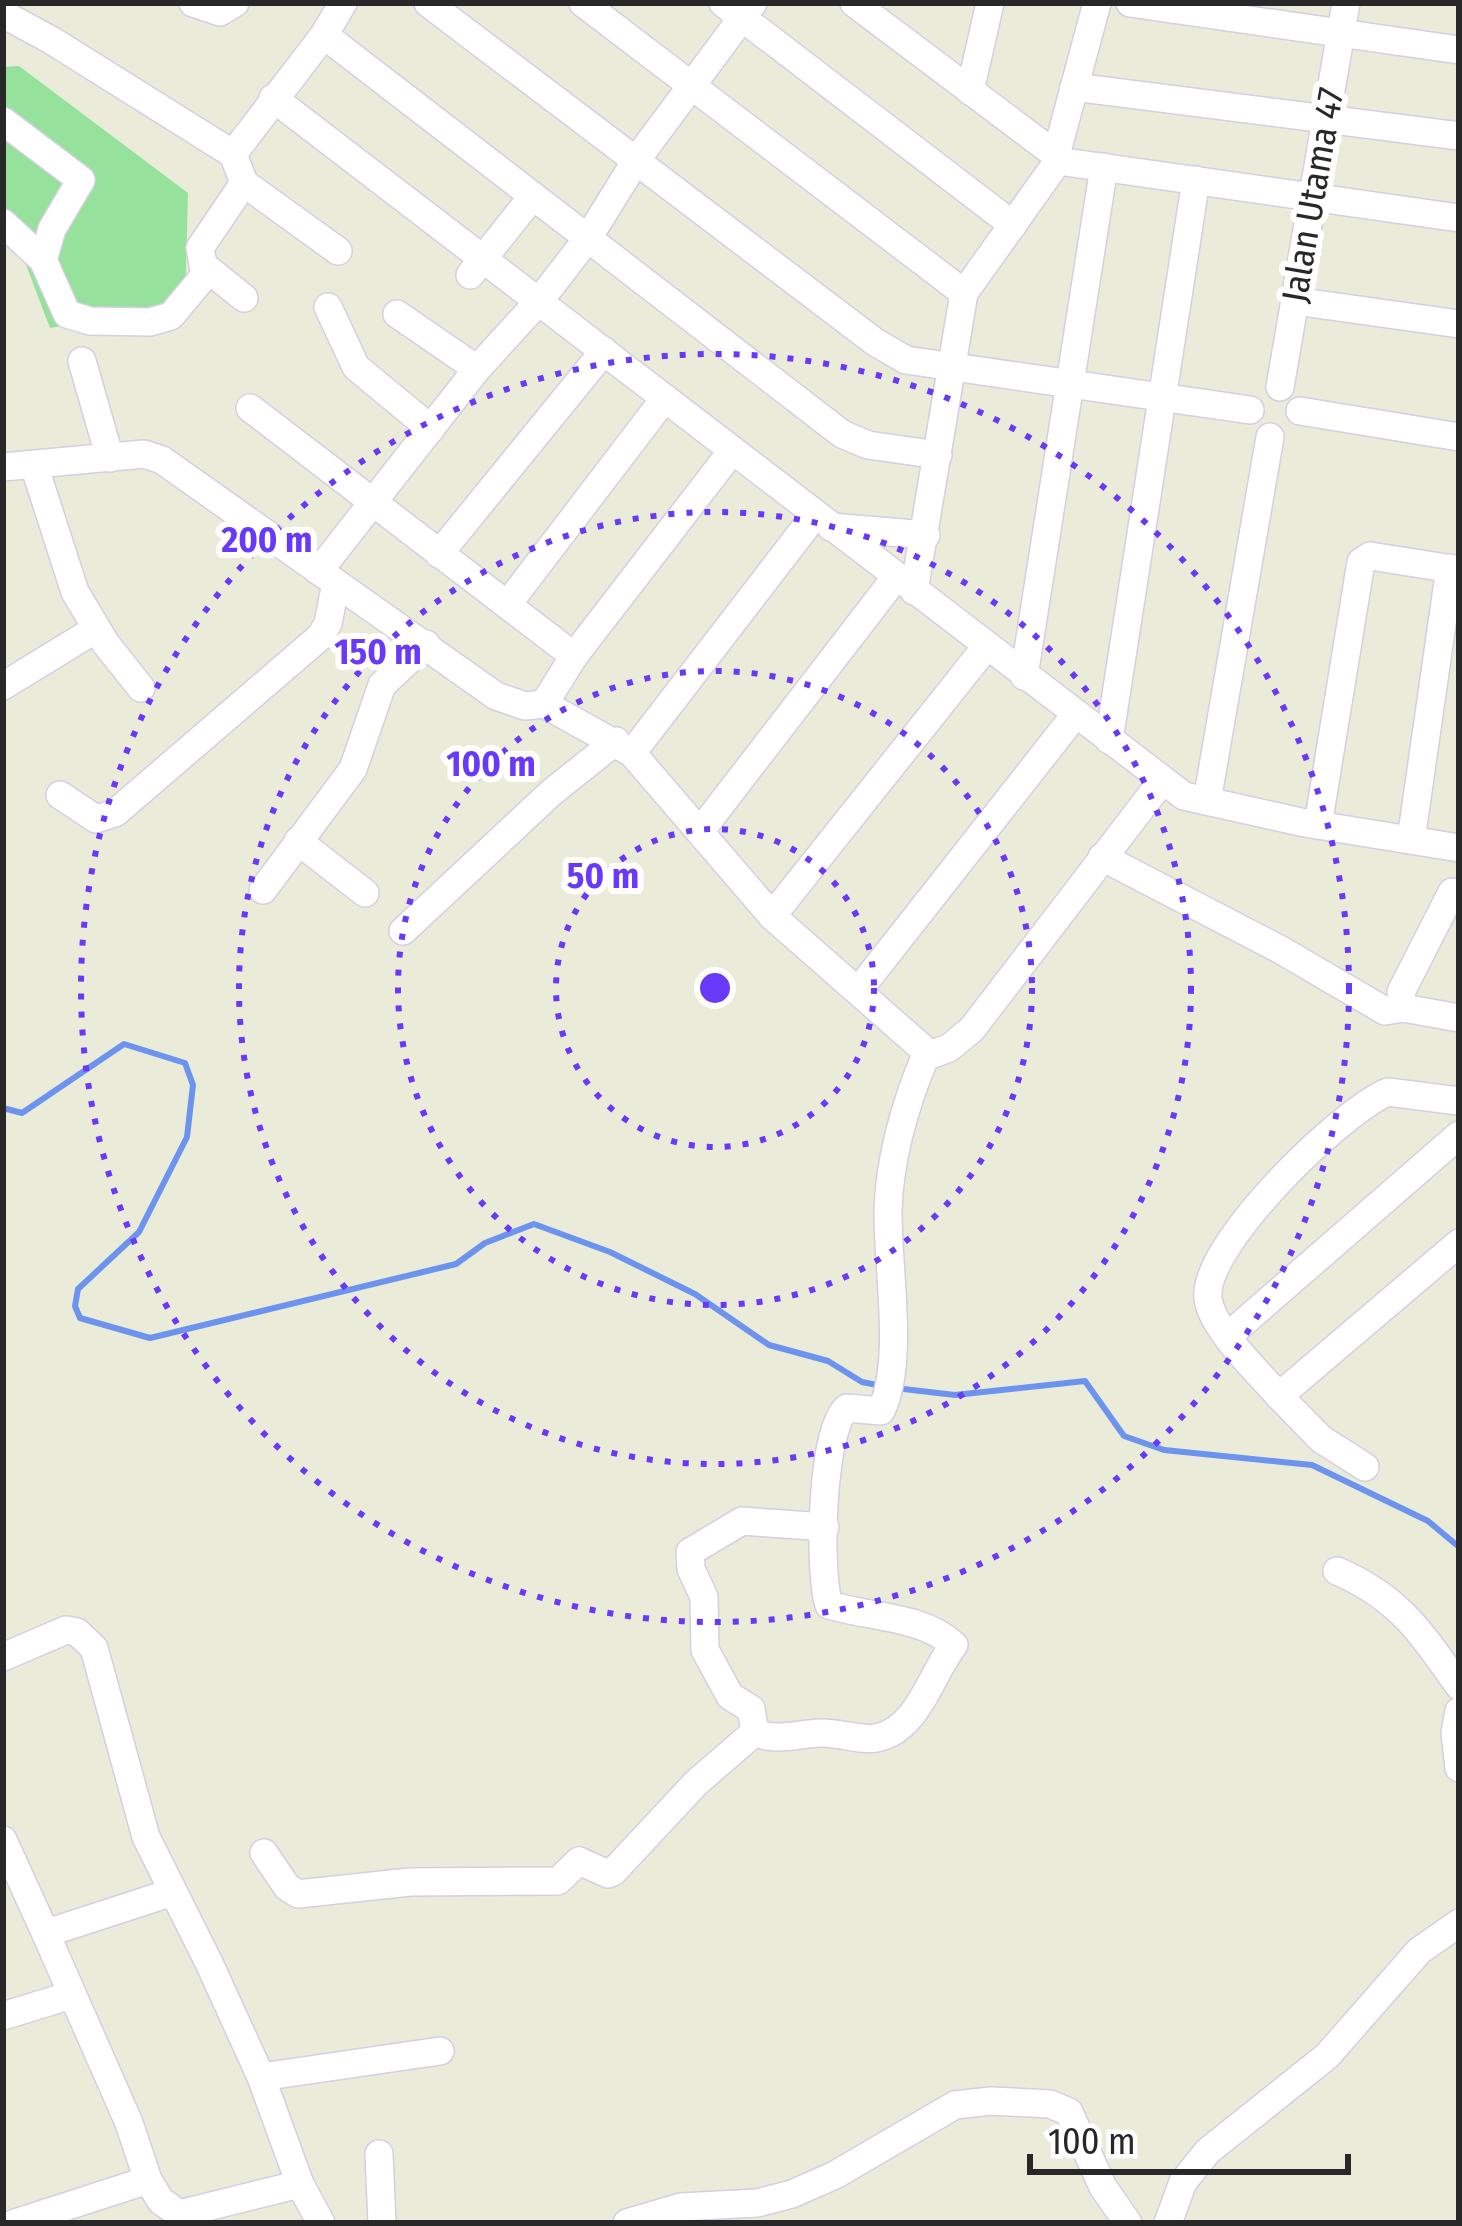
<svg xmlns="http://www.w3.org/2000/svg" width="1462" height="2226" viewBox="0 0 1462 2226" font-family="'Fira Sans Condensed',sans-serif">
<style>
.green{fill:#96e29d}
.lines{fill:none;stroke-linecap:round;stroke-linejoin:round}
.stream{stroke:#6c93ee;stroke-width:6}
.minor-casing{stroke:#d4cfe2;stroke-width:30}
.minor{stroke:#fff;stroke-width:27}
.ring{fill:none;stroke:#6939f9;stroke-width:6;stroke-dasharray:6 12}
.labels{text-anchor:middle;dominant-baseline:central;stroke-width:12;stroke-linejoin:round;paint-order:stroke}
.street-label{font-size:36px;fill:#282828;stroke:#fff}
.centre{fill:#6939f9;stroke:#fff;stroke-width:6}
.ring-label{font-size:36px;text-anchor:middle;font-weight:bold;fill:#6939f9;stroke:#fff;stroke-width:12;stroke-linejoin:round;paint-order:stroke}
</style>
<rect width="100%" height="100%" fill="#ebebda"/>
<path class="green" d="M19 66 188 193 185 305 50 328 17 241 3 242V67Z"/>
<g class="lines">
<g class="stream">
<path d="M3 1108 22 1113 124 1044 185 1063 193 1085 187 1137 139 1232 78 1289 75 1306 80 1318 150 1338 456 1264 485 1243 534 1224 610 1252 695 1294 769 1345 828 1361 862 1382 882 1386"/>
<path d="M895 1388 955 1395 1085 1381 1124 1436 1164 1450 1312 1465 1428 1521 1459 1547"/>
</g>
<defs>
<g id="minor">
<path d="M193 3 220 12 235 3"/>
<path d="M428 3 875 342 906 360 1250 410"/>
<path d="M583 3 964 293"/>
<path d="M723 3 1013 225"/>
<path d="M854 3 1056 155"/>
<path d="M1130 3 1459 50"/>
<path d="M3 14 51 40 233 154 244 183 338 251"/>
<path d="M324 35 842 434 868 445 938 455"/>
<path d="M1074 87 1459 136"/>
<path d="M970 91 990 3"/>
<path d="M273 98 1184 796 1305 823 1459 848"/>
<path d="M3 121 81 180 52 229 43 260"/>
<path d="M233 154 324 35 343 3"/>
<path d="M1058 161 1459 218"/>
<path d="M3 223 43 260 67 314 90 321 150 322 171 316 205 275 200 248 244 183"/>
<path d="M203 265 244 298"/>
<path d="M470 275 532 197"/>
<path d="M1295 301 1459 324"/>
<path d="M328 307 356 367 431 429"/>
<path d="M397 314 477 369"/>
<path d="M82 361 110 458"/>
<path d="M1280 387 1346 3"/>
<path d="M250 408 574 656"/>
<path d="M1300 411 1459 437"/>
<path d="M34 465 75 592 106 644 141 688"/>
<path d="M3 467 144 454 162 460 496 696 525 706 544 704 632 753 772 916 928 1053"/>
<path d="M831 527 926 535"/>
<path d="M439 554 604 351"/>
<path d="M319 571 477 369 540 300 588 238 637 159 753 3"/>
<path d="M914 591 964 293 1058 161 1056 155 1097 3"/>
<path d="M507 605 665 398"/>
<path d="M1024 676 1104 167"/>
<path d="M3 686 96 629"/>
<path d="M544 704 574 656 732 451"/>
<path d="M1109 740 1196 180"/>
<path d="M632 753 815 515"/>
<path d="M60 795 96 819 115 813 321 636 328 623 336 583"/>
<path d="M1207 801 1270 437"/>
<path d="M1318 825 1361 562 1370 556 1459 570"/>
<path d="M702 829 896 577"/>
<path d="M1411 840 1450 568"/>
<path d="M298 841 365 893"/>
<path d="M1102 857 1281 950 1385 1011 1403 1008 1459 1018"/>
<path d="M263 890 353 769 382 685 426 644"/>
<path d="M772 916 986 647"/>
<path d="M403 931 552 792 616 741"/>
<path d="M858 991 1075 715"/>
<path d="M1403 1008 1401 992 1452 892"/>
<path d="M1459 1101 1388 1092C1341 1111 1202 1246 1208 1298 1211 1328 1259 1373 1279 1396L1459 1243"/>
<path d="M1228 1336 1459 1135"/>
<path d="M1279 1396 1321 1439 1365 1467"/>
<path d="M1337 1571C1400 1598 1421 1633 1459 1686"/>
<path d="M3 1657 66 1630 77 1632 94 1648 146 1837 210 1965 261 2077 300 2184 321 2223"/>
<path d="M1459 1711 1455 1733 1459 1768"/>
<path d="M755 1732C772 1742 799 1734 820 1733 838 1732 861 1741 876 1738 919 1730 931 1673 954 1645 920 1615 872 1618 829 1605 818 1573 821 1429 847 1408L881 1411C905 1361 887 1267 888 1209 890 1157 905 1105 925 1057L949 1048 972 1029 1162 781"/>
<path d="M3 1840 49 1941"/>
<path d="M264 1853 287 1887 298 1894 410 1882 558 1881 579 1861 608 1874 613 1872 696 1783 755 1732 751 1709 730 1696 705 1650 704 1597 691 1569 690 1552 742 1521 825 1527"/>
<path d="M173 1892 56 1930 49 1941 129 2123 148 2180 161 2201 179 2214 300 2184"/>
<path d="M3 2016 71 1995"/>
<path d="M261 2077 440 2051"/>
<path d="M379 2154 382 2223"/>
<path d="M15 2223 148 2180"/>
<path d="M627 2223 681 2207 757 2203 792 2194 835 2175 955 2105 991 2101 1050 2104 1069 2112 1103 2187 1128 2223"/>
<path d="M1168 2223 1183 2182 1208 2151 1327 2056 1419 1951 1459 1923"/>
</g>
</defs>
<use href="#minor" class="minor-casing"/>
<use href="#minor" class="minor"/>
</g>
<g class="ring">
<circle cx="715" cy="988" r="159"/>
<circle cx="715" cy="988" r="317"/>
<circle cx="715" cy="988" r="476"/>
<circle cx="715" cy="988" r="634"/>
</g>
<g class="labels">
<g class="street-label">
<text transform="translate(1313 195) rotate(-80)">Jalan Utama 47</text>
</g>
</g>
<circle cx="715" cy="988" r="18" class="centre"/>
<g class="ring-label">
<text x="267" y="552">200 m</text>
<text x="378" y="664">150 m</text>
<text x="491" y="776">100 m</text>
<text x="603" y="888">50 m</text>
</g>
<rect width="1462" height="2226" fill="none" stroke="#282828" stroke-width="12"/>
<path d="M1030 2154v18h318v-18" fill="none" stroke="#282828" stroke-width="6"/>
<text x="1048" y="2154" font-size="36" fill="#282828" stroke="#ffffff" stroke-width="9" paint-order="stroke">100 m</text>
</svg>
